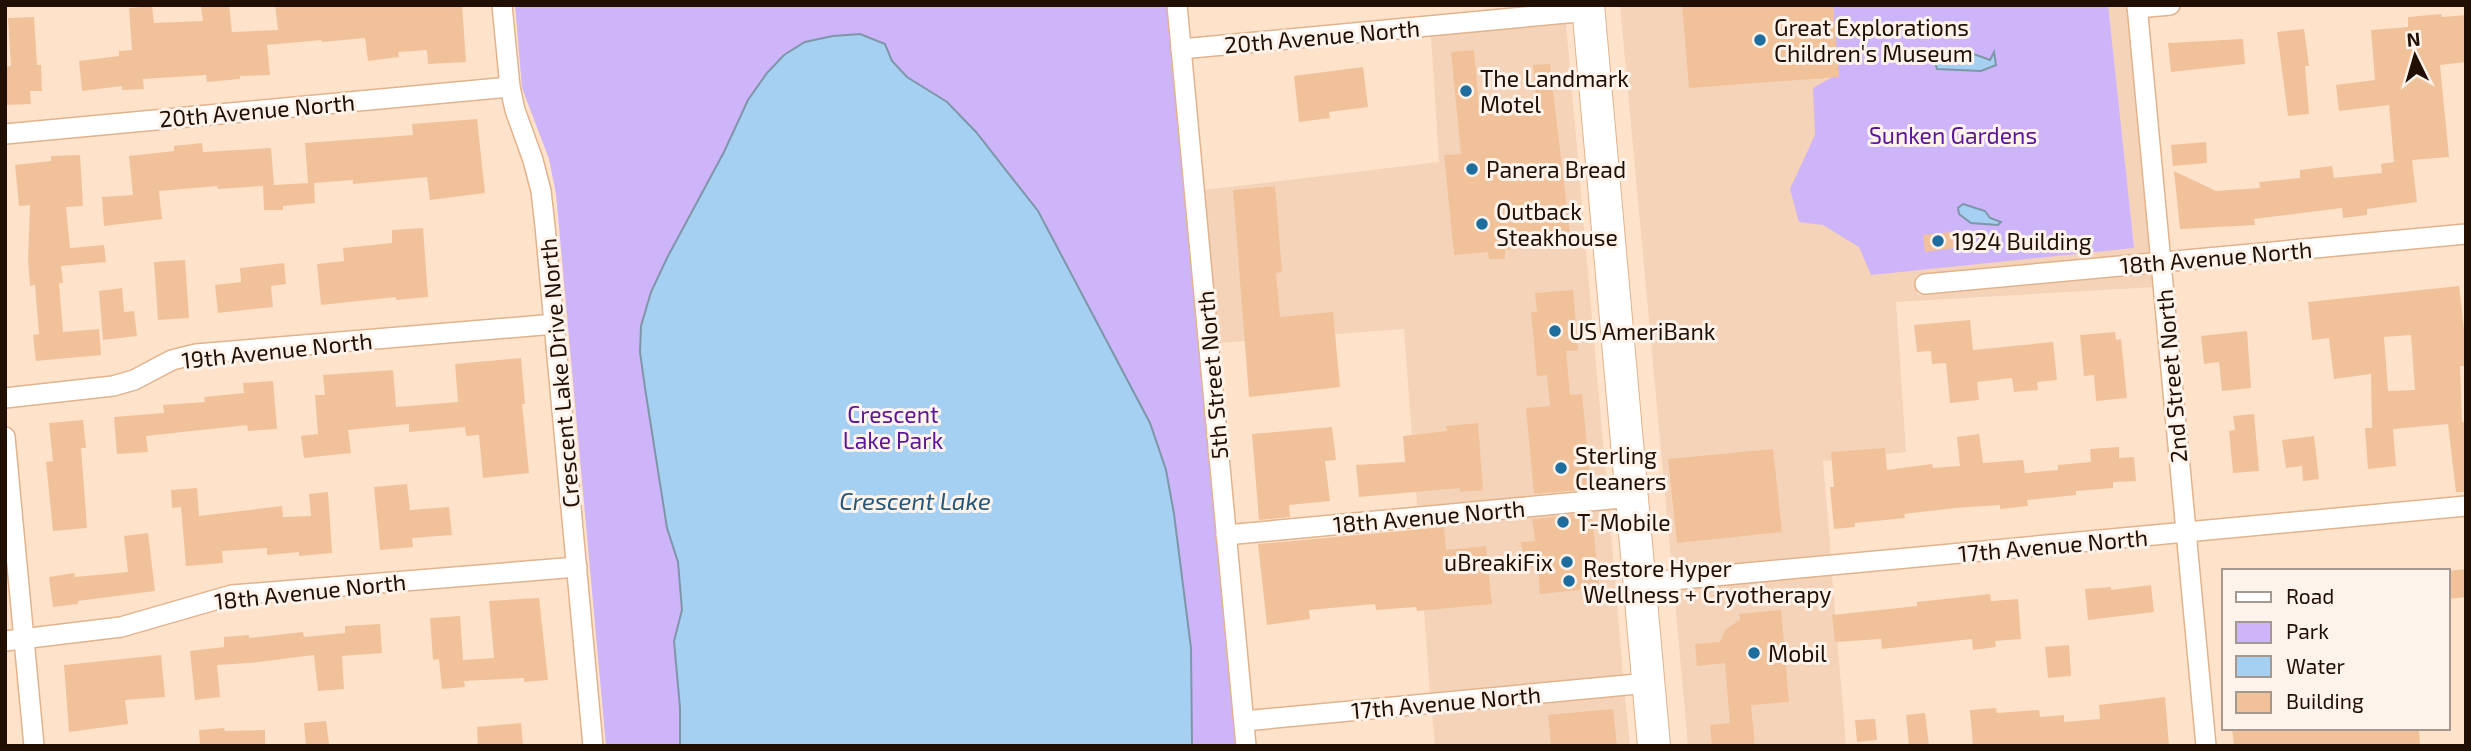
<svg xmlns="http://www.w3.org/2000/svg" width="2471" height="751" viewBox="0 0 2471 751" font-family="'Exo 2',sans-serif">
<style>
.built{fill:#f4d3b8}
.green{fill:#ceb4f9}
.water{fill:#a6d0f1;stroke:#7e96a9;stroke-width:2}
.building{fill:#f1c29a;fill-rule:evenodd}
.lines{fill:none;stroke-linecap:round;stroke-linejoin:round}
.minor-casing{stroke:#e1b38c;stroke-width:22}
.primary-casing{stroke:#e1b38c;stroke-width:34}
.minor{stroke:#fff;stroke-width:19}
.primary{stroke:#fff;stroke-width:32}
.poi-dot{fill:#1d6d9f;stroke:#fdf3eb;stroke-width:2.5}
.labels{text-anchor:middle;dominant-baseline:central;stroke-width:6;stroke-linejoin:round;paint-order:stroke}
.poi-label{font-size:23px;fill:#200f02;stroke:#fdf3eb;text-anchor:start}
.street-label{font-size:23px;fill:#200f02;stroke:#fdf3eb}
.park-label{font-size:23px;fill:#5b1599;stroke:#fdf3eb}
.water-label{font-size:24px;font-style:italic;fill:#265678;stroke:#fdf3eb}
</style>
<rect width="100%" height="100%" fill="#ffe2ca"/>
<g class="built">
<path d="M1620 5H2127L2150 253 1916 275 1917 295 2152 274 2154 287 1896 302 1906 452 1823 461 1831 555 1672 570Z"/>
<path d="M1566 24 1607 488 1417 506 1404 329 1218 343 1204 190 1439 162 1431 36Z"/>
<path d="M1609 509 1623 675 1430 693 1418 527Z"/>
<path d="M1832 575 1846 746H1688L1674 590Z"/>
<path d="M1625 696 1630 746H1435L1432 713Z"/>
</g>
<g class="green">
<path d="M515 5H1169L1236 746H606L556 194 549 159 522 88Z"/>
<path d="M1833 5H2108L2134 248 1871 275 1859 247 1823 225 1799 222 1790 189 1815 135 1813 88 1838 74Z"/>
</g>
<g class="water">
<path d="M860 34 885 44 892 61 907 77 947 102 976 132 1038 211 1150 423 1166 470 1174 514 1191 648 1192 746H680V708L674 641 682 610 678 562 667 528 645 388 640 352 641 326 651 292 667 258 724 152 748 100 767 73 784 55 805 42 833 36Z"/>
<path d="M1994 52 1996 65 1981 71 1937 69 1934 58 1938 54 1971 53 1990 60Z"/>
<path d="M1963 204 1985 211 1990 218 2001 222 1998 225 1971 223 1959 214 1958 208Z"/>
</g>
<g class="building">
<path d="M229 5 232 32 278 30 275 5H462L466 62 428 64 427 50 398 52 399 57 368 61 365 38 322 42V40L267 45 270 75 240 76V79L207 82 206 75 143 79 144 89 122 90V86L82 91 79 61 119 56V51L132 50 129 8 152 6 154 23 203 21 201 7Z"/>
<path d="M1682 5H1833L1839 77 1689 88Z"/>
<path d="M2441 14 2442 17 2466 15V62L2440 65 2449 157 2412 160 2417 202 2367 209V215L2343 218 2342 208 2254 219 2255 225 2180 229 2174 171 2216 191 2260 188 2259 182 2300 178V170L2332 166 2334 178 2382 173 2381 164 2394 162 2389 105 2339 111 2336 85 2375 80 2371 30 2408 27V17Z"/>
<path d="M34 17 37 65H41L42 91H30L31 104 6 105 5 67 11 66 8 18Z"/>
<path d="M2304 29 2309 66H2305L2309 114 2288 116 2277 32Z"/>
<path d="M2243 39 2245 64 2171 72 2168 43Z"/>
<path d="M1474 50 1479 105 1536 100 1533 65 1550 64 1571 244 1505 250V259H1489L1488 252 1454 255 1444 155 1461 154 1451 52Z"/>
<path d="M1363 67 1368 107 1329 112 1330 118 1299 122 1294 76Z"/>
<path d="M477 119 485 193 430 200 427 177 353 184V180L314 183 315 203 283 206V210H264L263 186 218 189 217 186 159 191 162 219 104 226 102 197 133 195 129 156 174 151V146L202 143 203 152 271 148 274 185 308 183 305 143 413 135 412 124Z"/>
<path d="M2206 142 2207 163 2173 166 2171 145Z"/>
<path d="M80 155 83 206 66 207 70 248 104 245 106 262 61 266 63 283H59L63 332 99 329 101 355 36 361 33 335 39 334 35 285 30 286 28 260 30 205 19 206 15 165 51 161V156Z"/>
<path d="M1275 186 1282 272 1276 273 1280 317 1333 312 1340 387 1249 397 1233 190Z"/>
<path d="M423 228 428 297 396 300V297L321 305 317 264 344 261 343 248 392 243V230Z"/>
<path d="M1952 232 1954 248 1925 252 1923 235Z"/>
<path d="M185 260 189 318 158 320 154 262Z"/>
<path d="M284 263 286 284 271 286 273 307 218 313 215 285 241 282 240 268Z"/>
<path d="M2459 286 2466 347V366H2460L2462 422H2466V492H2456L2448 424 2393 429 2396 466 2368 469 2365 428H2372L2371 374 2334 379 2329 338 2312 340 2308 302ZM2411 335 2415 390 2388 391 2384 337Z"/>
<path d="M122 288 124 312 134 311 137 336 103 340 99 291Z"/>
<path d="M1573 290 1578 350 1566 351 1570 395 1582 394 1591 489 1534 494 1526 408 1550 406 1547 375 1537 376 1531 312H1537L1535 293Z"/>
<path d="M1970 320 1973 350 2053 342 2057 380 2037 382 2038 390 2014 392 2012 378 1977 382 1979 400 1950 403 1946 363 1932 364 1931 351 1917 352 1914 325Z"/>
<path d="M2247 331 2251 388 2222 391 2219 362 2204 364 2201 336Z"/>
<path d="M2115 332 2116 340 2121 339 2127 398 2096 401 2094 375 2084 376 2080 335Z"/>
<path d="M521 358 525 404H522L529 473 483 478 479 435 466 436 465 427 409 432V424L348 430 351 453 304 458 301 436 318 434 315 395H325L323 375 393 370 396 407 458 402 455 364Z"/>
<path d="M273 381 277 429 248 431 247 425 146 436 148 452 117 454 114 417 164 413 163 405 205 402 204 397 244 393 243 383Z"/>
<path d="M2254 414 2259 471 2233 473 2229 431 2235 430 2233 416Z"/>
<path d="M83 420 86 448H81L87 528 53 531 46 462 53 461 49 423Z"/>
<path d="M1478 423 1483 490 1460 492V488L1359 497 1356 465 1405 462 1403 436 1447 431 1446 426Z"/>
<path d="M1332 427 1336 460 1325 461 1330 501 1289 505 1290 517 1259 520 1252 434Z"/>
<path d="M1979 434 1983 463 2023 460 2025 473 2058 470V465L2091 462 2090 449 2119 447V458L2134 457 2136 481 2113 482V488L2076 491V495L2027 500 2028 506 2000 509V505L1955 508 1904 514 1905 518 1855 523V527L1834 529 1830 487H1834L1831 452 1885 448 1887 470 1932 464 1933 468 1960 466 1957 437Z"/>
<path d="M2314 436 2319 479 2303 481 2302 466 2286 468 2282 440Z"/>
<path d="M1773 449 1782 532 1677 543 1668 459Z"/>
<path d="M407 484 410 510 449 507 452 535 412 538 413 547 380 550 374 487Z"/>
<path d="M197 488 199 516 282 506 283 517 311 516 309 494 328 492 332 553 299 556V552L267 555V548L222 551 223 563 186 566 181 507 172 508 171 490Z"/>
<path d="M1592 513 1599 588 1540 594 1537 555 1523 556 1521 542 1535 541 1532 519Z"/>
<path d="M1444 527 1446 550 1486 546 1492 604 1417 611 1416 607 1376 610 1375 604 1309 610 1310 619 1267 625 1258 544Z"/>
<path d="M148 533 155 591 78 601V604L53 607 49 577 74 573 75 577 128 572 124 536Z"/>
<path d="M2466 569V597L2448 599V571Z"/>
<path d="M2151 585 2154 612 2088 620 2085 589 2111 587V590Z"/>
<path d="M1990 594 1991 601 2018 599 2021 639 1995 641 1996 647 1973 650 1972 639 1882 649 1881 639 1835 642 1832 615 1917 606V602Z"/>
<path d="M539 598 548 680 524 682V678L464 681 465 687 442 689 439 659 433 660 430 618 460 616 463 660 494 658 489 601Z"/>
<path d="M1781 610 1789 702 1751 705 1755 746H1712L1710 725 1730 723 1725 663 1697 666 1695 644 1720 642 1726 629 1740 620 1739 614Z"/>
<path d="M380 624 382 653 342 656 344 689 318 691 314 655 250 663 217 665 220 697 195 700 190 651 224 647V637L249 635V638L303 632 304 637 345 633V626Z"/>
<path d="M2069 645 2071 676 2048 678 2045 647Z"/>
<path d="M161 655 165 697 125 700 128 724 69 732 64 665Z"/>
<path d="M2165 697 2169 746H1973L1970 710 1996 708 1997 713 2039 710 2040 717 2064 715V722L2100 719 2099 705Z"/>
<path d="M1613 709 1617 746H1551L1548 715Z"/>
<path d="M1925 713 1929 746H1909L1906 715Z"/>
<path d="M1875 719 1877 740 1857 742 1855 720Z"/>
<path d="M326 721 329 744 306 746 304 723Z"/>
<path d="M521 723 523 746H478L477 727Z"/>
<path d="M224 728 225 731 265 730V746H200L199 730Z"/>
<path d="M2232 728H2419L2420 746H2234Z"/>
</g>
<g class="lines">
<defs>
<g id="minor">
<path d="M502 5 510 87 515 110 533 160 541 191 545 226 593 746"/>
<path d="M1177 5 1246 746"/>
<path d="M2137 5 2206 746"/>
<path d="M2137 8 2170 5"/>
<path d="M1181 49 1589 11"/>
<path d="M5 134 510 87"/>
<path d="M1925 284 2466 234"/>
<path d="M5 398 113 386 134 380 172 360 196 354 555 324"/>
<path d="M5 437 34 746"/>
<path d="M1226 535 1632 497"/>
<path d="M1639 583 2466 506"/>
<path d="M5 641 121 627 232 595 577 567"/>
<path d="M1244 721 1648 683"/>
</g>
<path id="primary" d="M1588 5 1654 746"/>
</defs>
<use href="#minor" class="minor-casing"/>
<use href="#primary" class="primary-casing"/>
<use href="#minor" class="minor"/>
<use href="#primary" class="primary"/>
</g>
<g class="poi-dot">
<circle cx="1760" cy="40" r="7"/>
<circle cx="1466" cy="91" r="7"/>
<circle cx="1472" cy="169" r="7"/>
<circle cx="1482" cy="224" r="7"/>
<circle cx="1938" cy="241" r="7"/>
<circle cx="1555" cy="331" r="7"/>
<circle cx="1561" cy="468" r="7"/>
<circle cx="1563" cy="522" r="7"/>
<circle cx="1567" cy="562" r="7"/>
<circle cx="1569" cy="581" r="7"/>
<circle cx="1754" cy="653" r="7"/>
</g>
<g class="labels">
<g class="poi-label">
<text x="1774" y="27">Great Explorations<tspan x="1774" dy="26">Children's Museum</tspan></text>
<text x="1480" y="78">The Landmark<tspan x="1480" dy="26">Motel</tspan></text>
<text x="1486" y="169">Panera Bread</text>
<text x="1496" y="211">Outback<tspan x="1496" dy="26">Steakhouse</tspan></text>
<text x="1952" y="241">1924 Building</text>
<text x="1569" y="331">US AmeriBank</text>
<text x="1575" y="455">Sterling<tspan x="1575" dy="26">Cleaners</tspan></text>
<text x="1577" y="522">T-Mobile</text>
<text x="1553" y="562" text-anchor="end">uBreakiFix</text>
<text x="1583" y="568">Restore Hyper<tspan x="1583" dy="26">Wellness + Cryotherapy</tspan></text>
<text x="1768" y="653">Mobil</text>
</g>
<g class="street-label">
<text transform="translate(1322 36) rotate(-5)">20th Avenue North</text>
<text transform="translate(257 110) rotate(-5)">20th Avenue North</text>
<text transform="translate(2216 257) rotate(-5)">18th Avenue North</text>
<text transform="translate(277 350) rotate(-6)">19th Avenue North</text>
<text transform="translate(559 373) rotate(-95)">Crescent Lake Drive North</text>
<text transform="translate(1212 375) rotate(-95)">5th Street North</text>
<text transform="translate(2171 376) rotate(-95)">2nd Street North</text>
<text transform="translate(1429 516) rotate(-5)">18th Avenue North</text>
<text transform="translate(2053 545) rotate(-5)">17th Avenue North</text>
<text transform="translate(310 591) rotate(-6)">18th Avenue North</text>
<text transform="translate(1446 702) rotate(-5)">17th Avenue North</text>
</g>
<g class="park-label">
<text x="1953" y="135">Sunken Gardens</text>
<text x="893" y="414">Crescent<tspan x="893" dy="26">Lake Park</tspan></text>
</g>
<g class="water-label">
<text x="915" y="500">Crescent Lake</text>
</g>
</g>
<rect width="2471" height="751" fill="none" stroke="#200f02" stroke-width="14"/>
<rect x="2222" y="569" width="228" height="161" fill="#fdf3eb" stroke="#a5988e" stroke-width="2"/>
<rect x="2236" y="592" width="35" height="10" fill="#ffffff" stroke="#a5988e" stroke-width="2"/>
<text x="2286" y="604" font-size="21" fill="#200f02">Road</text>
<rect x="2236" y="622" width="35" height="21" fill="#ceb4f9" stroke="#a5988e" stroke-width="2"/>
<text x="2286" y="639" font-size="21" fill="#200f02">Park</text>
<rect x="2236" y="656" width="35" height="21" fill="#a6d0f1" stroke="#a5988e" stroke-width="2"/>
<text x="2286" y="674" font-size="21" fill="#200f02">Water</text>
<rect x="2236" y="692" width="35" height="21" fill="#f1c29a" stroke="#a5988e" stroke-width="2"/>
<text x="2286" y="709" font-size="21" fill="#200f02">Building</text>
<g transform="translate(2415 56) rotate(355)" stroke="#fdf3eb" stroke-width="5" paint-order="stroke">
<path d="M0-5L12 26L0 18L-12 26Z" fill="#200f02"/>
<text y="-10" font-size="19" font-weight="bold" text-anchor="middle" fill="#200f02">N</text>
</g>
</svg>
